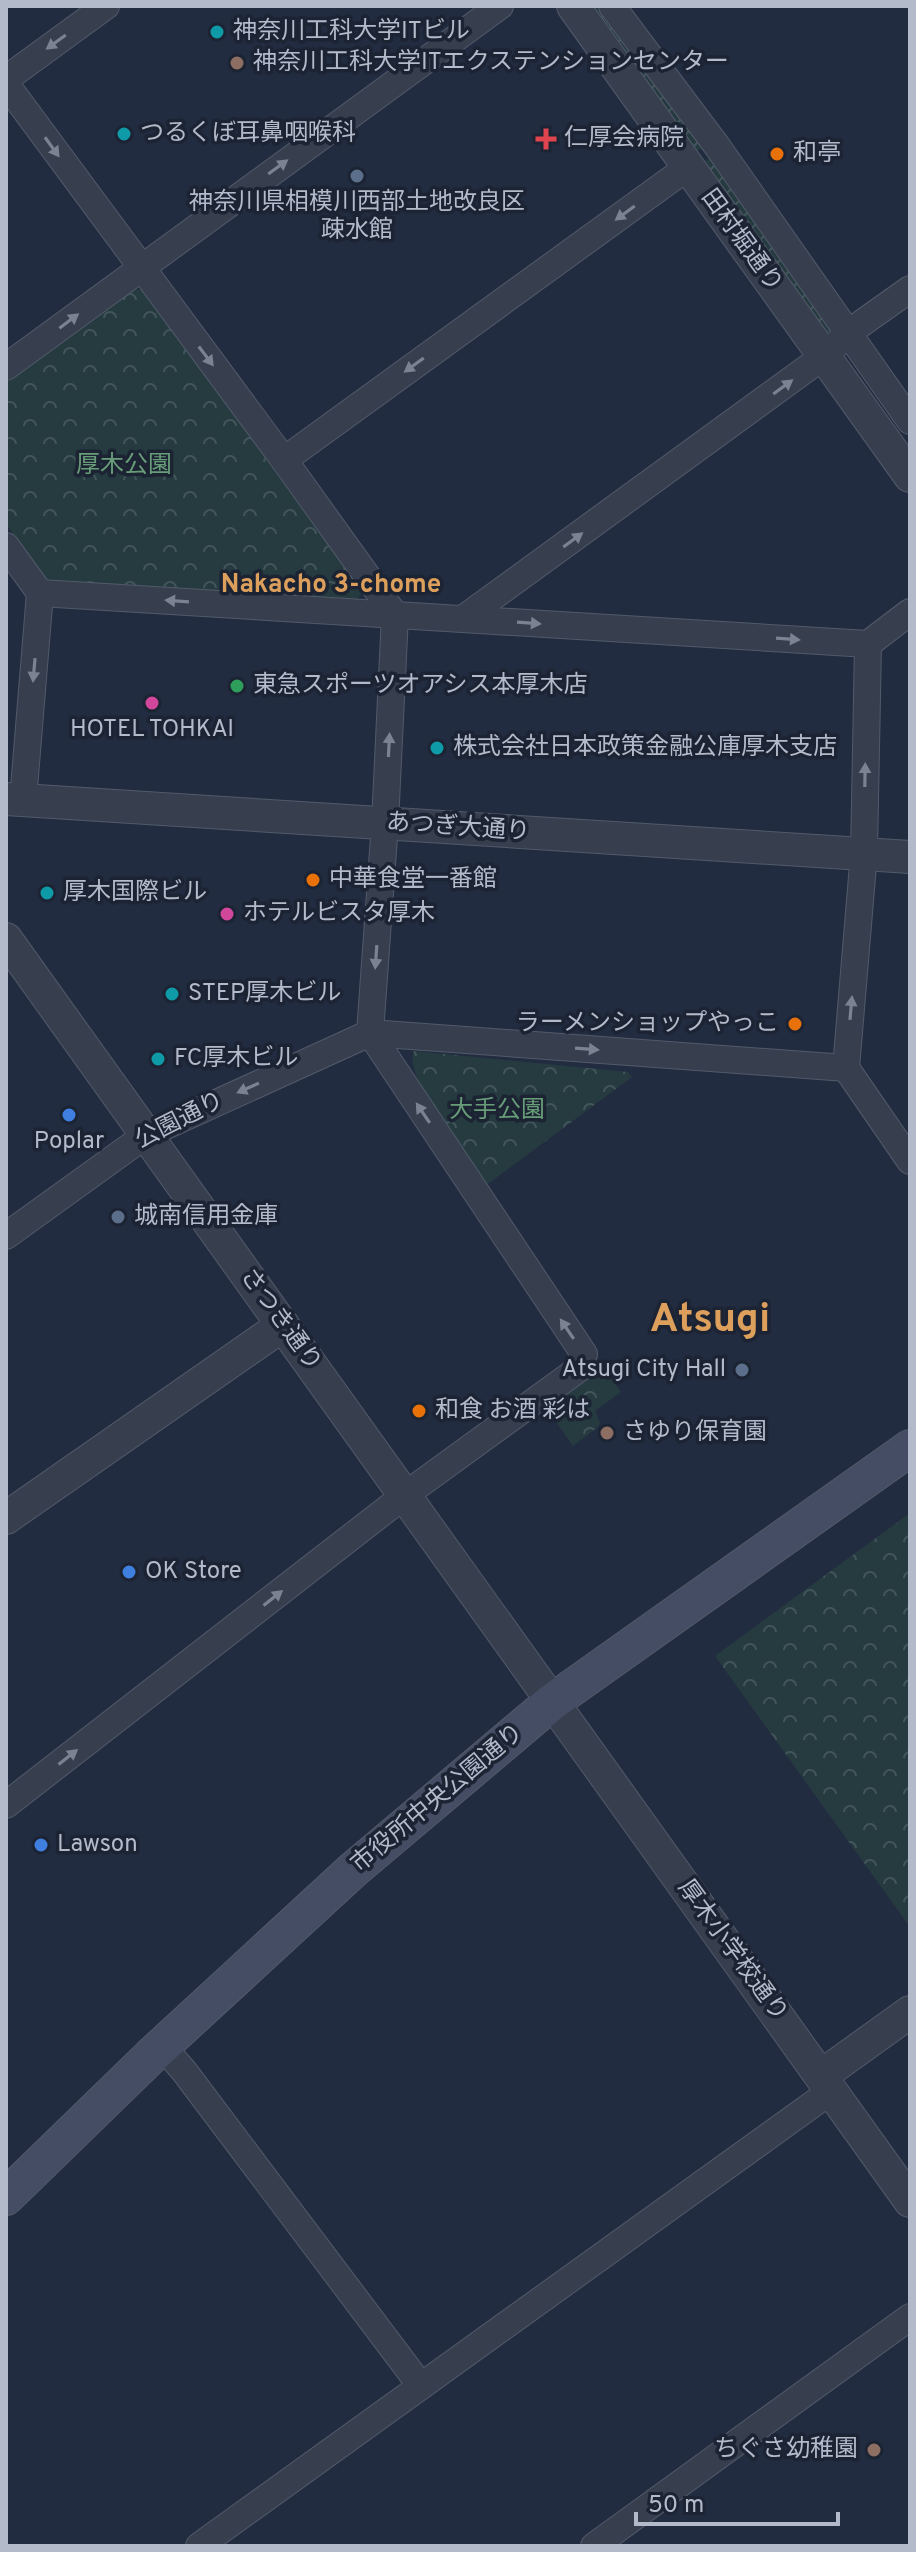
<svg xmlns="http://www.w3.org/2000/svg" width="916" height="2552" viewBox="0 0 916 2552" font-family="Overpass,'Noto Sans JP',sans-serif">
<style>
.forest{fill:url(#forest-crowns)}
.garden{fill:url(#garden-furrows)}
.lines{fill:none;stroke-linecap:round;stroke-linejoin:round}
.minor-casing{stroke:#525a6a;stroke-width:28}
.tertiary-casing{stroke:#525a6a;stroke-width:34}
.secondary-casing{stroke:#525a6a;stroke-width:38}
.minor{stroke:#373f4f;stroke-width:26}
.tertiary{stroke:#373f4f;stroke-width:32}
.secondary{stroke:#444d63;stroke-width:36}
.oneway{fill:#7b8393}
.culture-dot{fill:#0f9aa8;stroke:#1c2434;stroke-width:3}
.education-dot{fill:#8d6e63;stroke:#1c2434;stroke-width:3}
.health-dot{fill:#e0444e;stroke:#1c2434;stroke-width:3}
.food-dot{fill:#e8710a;stroke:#1c2434;stroke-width:3}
.service-dot{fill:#5c6f8a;stroke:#1c2434;stroke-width:3}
.leisure-dot{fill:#2e9e5b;stroke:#1c2434;stroke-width:3}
.hotel-dot{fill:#d1479c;stroke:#1c2434;stroke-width:3}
.shop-dot{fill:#3f7fe0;stroke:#1c2434;stroke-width:3}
.labels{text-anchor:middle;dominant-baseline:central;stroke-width:7;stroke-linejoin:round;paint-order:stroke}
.poi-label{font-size:24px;fill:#b3baca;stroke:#1c2434;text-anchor:start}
.street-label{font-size:24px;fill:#b3baca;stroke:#1c2434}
.park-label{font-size:24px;fill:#689d79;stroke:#1c2434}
.neighbourhood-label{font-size:26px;font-weight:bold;fill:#dc9f5c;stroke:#1c2434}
.town-label{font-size:40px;font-weight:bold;fill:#dc9f5c;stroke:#1c2434}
</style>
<defs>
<pattern id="forest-crowns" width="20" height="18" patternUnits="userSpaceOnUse" patternTransform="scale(2)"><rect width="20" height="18" fill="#253b40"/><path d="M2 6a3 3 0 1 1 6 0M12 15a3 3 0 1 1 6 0" fill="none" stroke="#42555a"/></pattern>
<pattern id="garden-furrows" width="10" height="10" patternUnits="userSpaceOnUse" patternTransform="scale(2)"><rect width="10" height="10" fill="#253b40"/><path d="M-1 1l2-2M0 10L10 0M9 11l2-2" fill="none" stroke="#42555a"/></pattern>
</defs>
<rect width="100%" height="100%" fill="#222c40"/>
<g class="forest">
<path d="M134 289 143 290 362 591 357 601 58 582 46 579 6 524V382Z"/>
<path d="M414 1051 628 1072 632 1077 485 1186C469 1162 402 1076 414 1051Z"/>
<path d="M602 1365 621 1392 595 1411 600 1423 598 1427 573 1446 545 1406Z"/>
<path d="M910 1513V1927L715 1656Z"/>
</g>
<g class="garden">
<path d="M589 6H603L703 147 694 153Z"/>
<path d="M712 157 833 328 824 334 702 163Z"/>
</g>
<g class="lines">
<defs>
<g id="minor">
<path d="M612 6 717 146 910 421"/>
<path d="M6 79 106 6"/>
<path d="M6 84 284 460 395 615 385 823 370 1033 584 1354 580 1368 405 1495 6 1805"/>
<path d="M6 367 500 6"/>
<path d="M284 460 688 167"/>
<path d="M6 546 40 593 23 800"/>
<path d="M40 593 868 644"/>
<path d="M910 612 868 644 864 853 846 1068 910 1161"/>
<path d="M464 618 824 356 848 333 910 289"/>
<path d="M6 1236 146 1135 370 1033 846 1068"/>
<path d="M162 2046 184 2071 421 2386"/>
<path d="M199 2546 831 2091"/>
<path d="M594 2546 910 2317"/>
</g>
<g id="tertiary">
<path d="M573 6 910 476"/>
<path d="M6 799 910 857"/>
<path d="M6 939 910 2201"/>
<path d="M6 1518 283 1325"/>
<path d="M821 2076 910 2012"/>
</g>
<path id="secondary" d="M6 2197 151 2056 353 1870 552 1702 910 1448"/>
</defs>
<use href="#minor" class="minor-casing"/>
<use href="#tertiary" class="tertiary-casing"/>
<use href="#secondary" class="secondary-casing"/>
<use href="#minor" class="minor"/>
<use href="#tertiary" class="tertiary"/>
<use href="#secondary" class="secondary"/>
</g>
<defs><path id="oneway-solid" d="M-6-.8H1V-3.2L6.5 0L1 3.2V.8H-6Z" transform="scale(2)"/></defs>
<g class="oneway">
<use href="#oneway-solid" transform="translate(56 42) rotate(144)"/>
<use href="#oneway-solid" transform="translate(52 147) rotate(54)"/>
<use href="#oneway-solid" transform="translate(278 167) rotate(-36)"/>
<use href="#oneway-solid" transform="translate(625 213) rotate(144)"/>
<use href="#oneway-solid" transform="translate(69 321) rotate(-37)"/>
<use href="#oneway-solid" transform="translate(206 356) rotate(53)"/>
<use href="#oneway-solid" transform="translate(414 365) rotate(144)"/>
<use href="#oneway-solid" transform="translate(783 387) rotate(-36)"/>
<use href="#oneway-solid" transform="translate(573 540) rotate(-36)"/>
<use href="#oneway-solid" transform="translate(177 601) rotate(-176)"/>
<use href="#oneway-solid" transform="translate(529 623) rotate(4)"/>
<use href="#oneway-solid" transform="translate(788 639) rotate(4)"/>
<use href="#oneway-solid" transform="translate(34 670) rotate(95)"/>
<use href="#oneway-solid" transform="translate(389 745) rotate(-87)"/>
<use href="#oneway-solid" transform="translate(865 775) rotate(-89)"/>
<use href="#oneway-solid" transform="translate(376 957) rotate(94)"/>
<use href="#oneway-solid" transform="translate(851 1008) rotate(-85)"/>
<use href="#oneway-solid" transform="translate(587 1049) rotate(4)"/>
<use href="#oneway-solid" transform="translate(248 1088) rotate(156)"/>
<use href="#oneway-solid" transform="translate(423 1113) rotate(-124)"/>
<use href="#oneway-solid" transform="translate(567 1329) rotate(-124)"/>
<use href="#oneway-solid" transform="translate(273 1598) rotate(-38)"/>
<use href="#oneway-solid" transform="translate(68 1757) rotate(-38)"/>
</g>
<g class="culture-dot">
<circle cx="217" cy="32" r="8"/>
<circle cx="124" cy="134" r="8"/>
<circle cx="437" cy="748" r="8"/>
<circle cx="47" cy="893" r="8"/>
<circle cx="172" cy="994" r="8"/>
<circle cx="158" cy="1059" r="8"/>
</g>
<g class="education-dot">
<circle cx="237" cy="63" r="8"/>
<circle cx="607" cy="1433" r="8"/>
<circle cx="874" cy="2450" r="8"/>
</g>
<path class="health-dot" d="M542 127h8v8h8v8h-8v8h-8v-8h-8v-8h8z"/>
<g class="food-dot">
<circle cx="777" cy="154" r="8"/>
<circle cx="313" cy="880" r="8"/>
<circle cx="795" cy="1024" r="8"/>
<circle cx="419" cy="1411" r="8"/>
</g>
<g class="service-dot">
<circle cx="357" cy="176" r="8"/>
<circle cx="118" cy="1217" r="8"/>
<circle cx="742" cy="1370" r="8"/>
</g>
<circle class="leisure-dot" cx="237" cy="686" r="8"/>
<g class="hotel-dot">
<circle cx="152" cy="703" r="8"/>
<circle cx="227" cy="914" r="8"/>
</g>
<g class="shop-dot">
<circle cx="69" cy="1115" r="8"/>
<circle cx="129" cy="1572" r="8"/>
<circle cx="41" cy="1845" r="8"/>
</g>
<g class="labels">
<g class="poi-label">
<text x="233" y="32">神奈川工科大学ITビル</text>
<text x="253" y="63">神奈川工科大学ITエクステンションセンター</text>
<text x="140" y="134">つるくぼ耳鼻咽喉科</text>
<text x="564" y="139">仁厚会病院</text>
<text x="793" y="154">和亭</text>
<text x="357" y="203" text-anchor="middle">神奈川県相模川西部土地改良区<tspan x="357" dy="28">疎水館</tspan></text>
<text x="253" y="686">東急スポーツオアシス本厚木店</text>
<text x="152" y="730" text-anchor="middle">HOTEL TOHKAI</text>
<text x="453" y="748">株式会社日本政策金融公庫厚木支店</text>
<text x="329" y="880">中華食堂一番館</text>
<text x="63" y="893">厚木国際ビル</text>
<text x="243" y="914">ホテルビスタ厚木</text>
<text x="188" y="994">STEP厚木ビル</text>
<text x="779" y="1024" text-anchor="end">ラーメンショップやっこ</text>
<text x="174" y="1059">FC厚木ビル</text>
<text x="69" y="1142" text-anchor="middle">Poplar</text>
<text x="134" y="1217">城南信用金庫</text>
<text x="726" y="1370" text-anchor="end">Atsugi City Hall</text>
<text x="435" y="1411">和食 お酒 彩は</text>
<text x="623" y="1433">さゆり保育園</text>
<text x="145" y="1572">OK Store</text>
<text x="57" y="1845">Lawson</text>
<text x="858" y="2450" text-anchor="end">ちぐさ幼稚園</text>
</g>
<g class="street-label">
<text transform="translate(741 241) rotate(54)">田村堀通り</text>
<text transform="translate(458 828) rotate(4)">あつぎ大通り</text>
<text transform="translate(180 1121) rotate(-27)">公園通り</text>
<text transform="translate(280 1320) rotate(54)">さつき通り</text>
<text transform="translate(438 1799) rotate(-40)">市役所中央公園通り</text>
<text transform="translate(732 1951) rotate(54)">厚木小学校通り</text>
</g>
<g class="park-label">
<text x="124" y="466">厚木公園</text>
<text x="497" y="1111">大手公園</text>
</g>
<g class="neighbourhood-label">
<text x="331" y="585">Nakacho 3-chome</text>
</g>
<g class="town-label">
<text x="710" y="1321">Atsugi</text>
</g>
</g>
<rect width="916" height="2552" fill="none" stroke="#b3baca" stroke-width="16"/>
<path d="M636 2512v12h202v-12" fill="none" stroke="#b3baca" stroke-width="4"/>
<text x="648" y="2512" font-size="24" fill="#b3baca" stroke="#1c2434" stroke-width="6" paint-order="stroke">50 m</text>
</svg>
